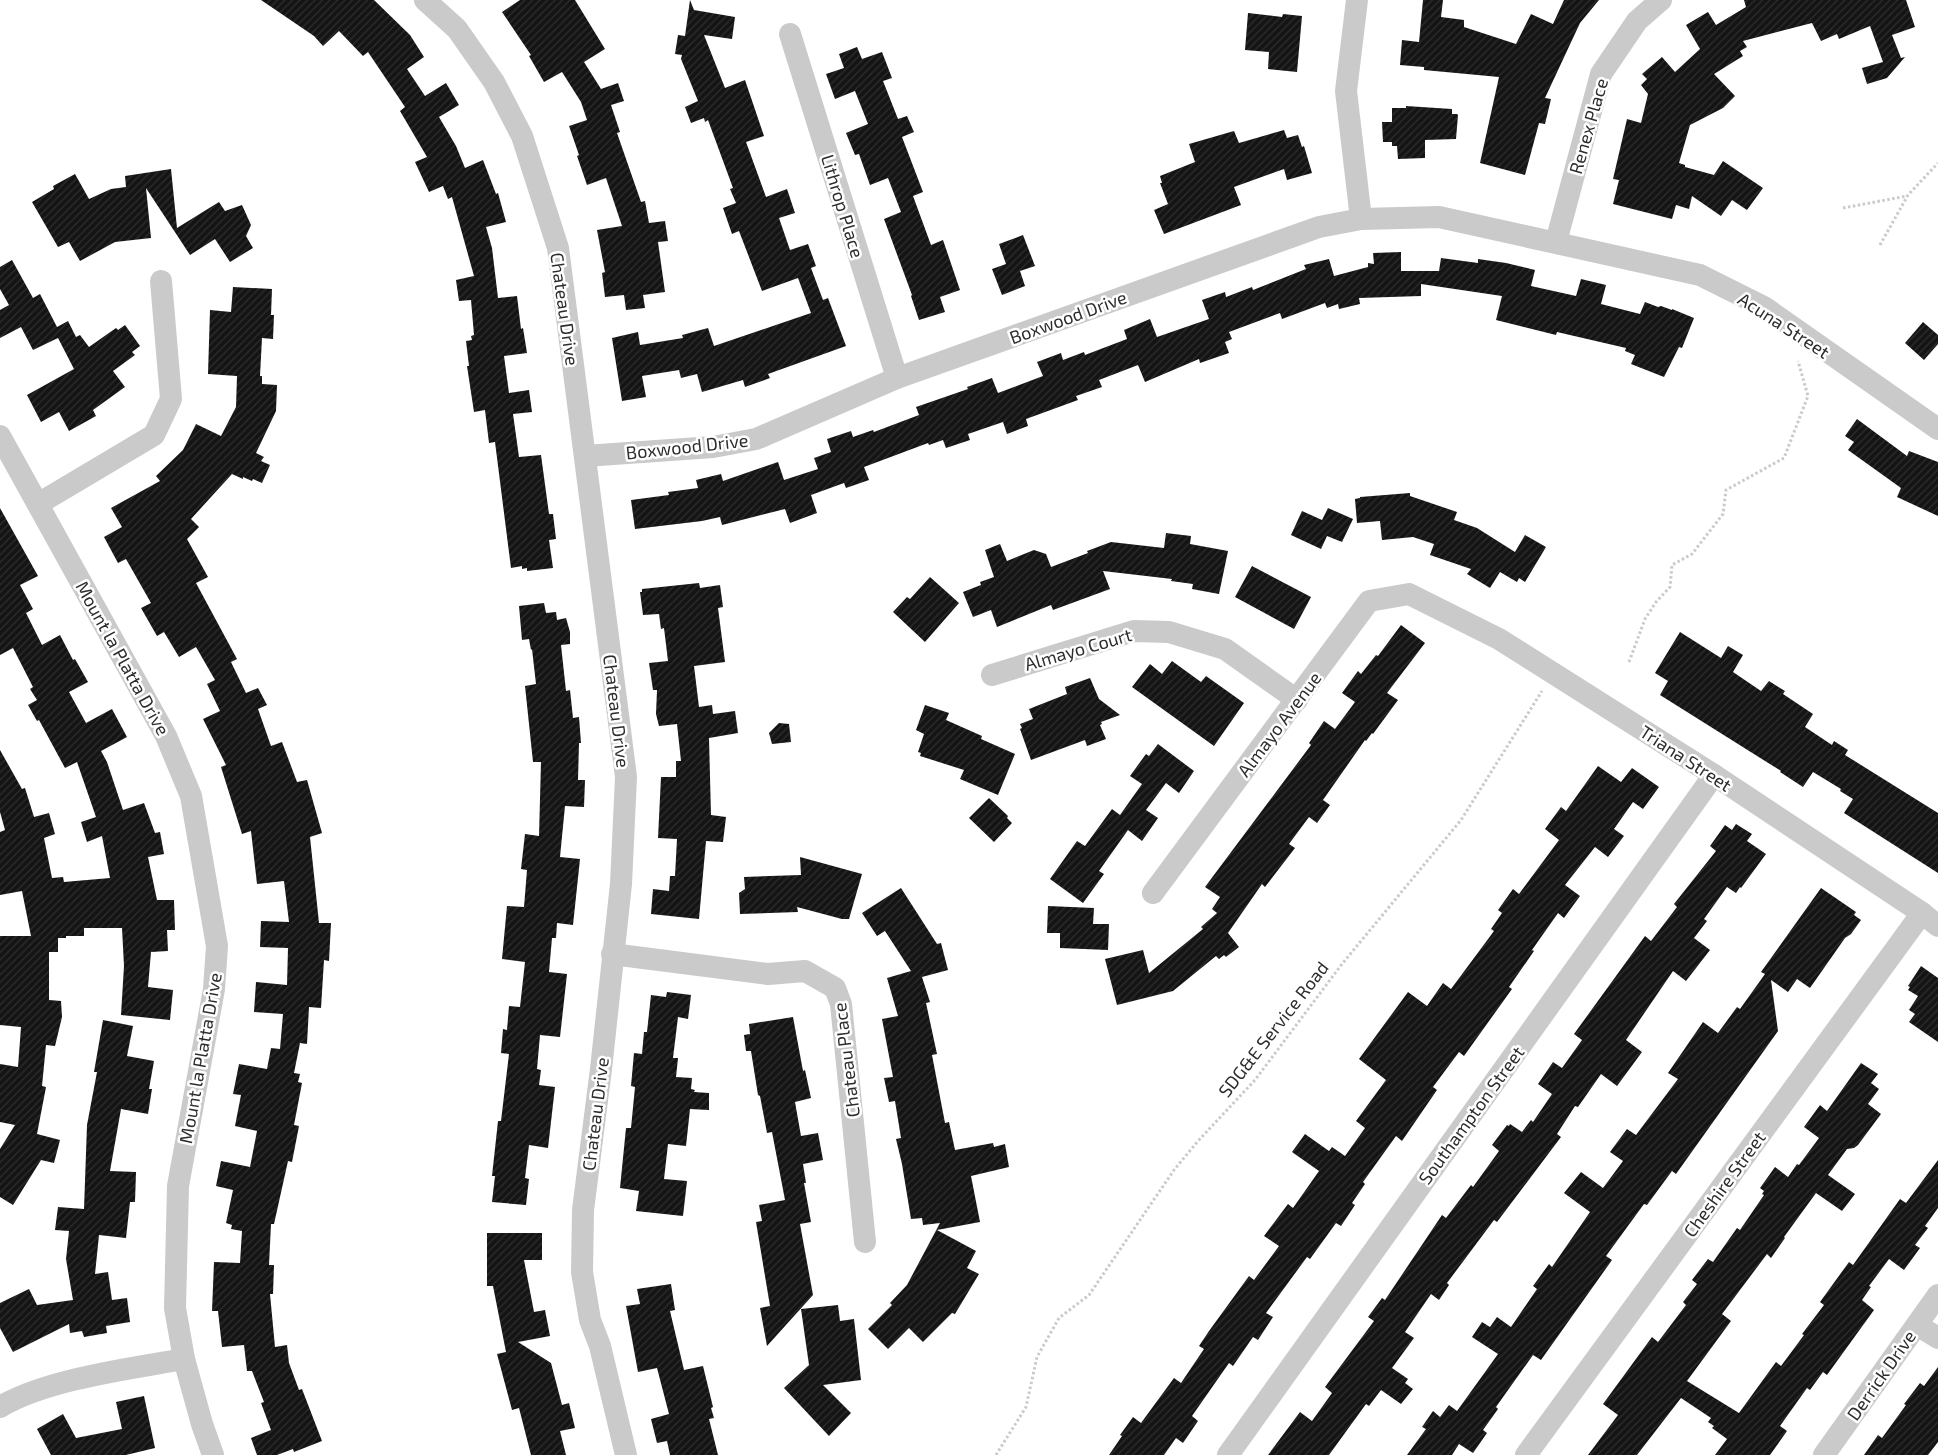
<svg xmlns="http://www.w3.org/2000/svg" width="1938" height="1455" viewBox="0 0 1938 1455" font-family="'Exo 2',sans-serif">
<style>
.building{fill:url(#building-hatch)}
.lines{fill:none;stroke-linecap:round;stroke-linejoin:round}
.path{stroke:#cacaca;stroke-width:3;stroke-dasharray:2.5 2.5;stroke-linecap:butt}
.minor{stroke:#cacaca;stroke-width:22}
.labels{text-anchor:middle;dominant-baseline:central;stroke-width:5;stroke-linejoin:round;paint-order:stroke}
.street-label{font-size:18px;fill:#2d2d2d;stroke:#fff}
</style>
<defs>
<pattern id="building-hatch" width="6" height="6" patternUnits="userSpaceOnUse" patternTransform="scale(1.25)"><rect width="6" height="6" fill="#141414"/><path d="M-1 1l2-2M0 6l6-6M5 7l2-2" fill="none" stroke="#2e2e2e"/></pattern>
</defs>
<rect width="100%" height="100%" fill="#fff"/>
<g class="building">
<path d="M261 0H374L410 35 424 57 407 69 425 96 446 83 459 105 439 117 456 146 465 168 483 160 496 194 498 193 506 222 486 227 492 248 498 298 517 296 521 329 523 328 527 353 504 356 509 393 529 390 532 412 513 414 519 457 541 455 549 514H553L556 539 549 540 553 568 527 571V568L522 569V566L511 568 495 442 489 443 485 410 474 412 467 366H469L466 341 472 340 471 336 474 335 471 300 459 301 456 280 474 276 452 197 448 199 443 186 429 192 415 162 427 157 400 111 405 107 368 52 363 56 339 31 323 46 314 36Z"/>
<path d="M520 0H575L605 49 584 62 601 89 618 83 624 101 611 105 620 132 617 133 641 202 645 201 649 223 665 221 668 241 658 242 665 292 643 295 645 308 626 310 624 295 605 297 602 273 605 272 597 230 622 226 606 178 587 185 577 156 579 155 569 126 587 120 581 102 562 72 544 82 529 56 531 55 502 12Z"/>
<path d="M690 0 694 10 735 17 732 39 704 35 725 88 745 80 764 136 746 142 766 197 787 189 795 213 779 218 790 250 808 244 816 266 811 268 823 300 828 298 846 346 768 374 770 378 745 387 743 380 702 392 697 374 681 378 679 370 642 376 646 397 622 401 612 338 638 332 640 345 683 338 682 335 708 328 714 346 811 313 798 278 762 291 739 231 732 234 723 208 736 203 730 189 733 188 708 120 705 122 704 118 691 123 685 107 698 101 681 59 682 55 675 54 678 35 685 36Z"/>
<path d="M1423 0H1443L1441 17 1464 20V27L1516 44 1531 14 1553 24 1564 0H1599L1580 23 1545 98 1551 99 1545 124 1539 123 1525 175 1480 163 1499 77 1424 70V67L1400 65 1402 40 1419 42Z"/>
<path d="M1744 0H1906L1915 27 1892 35 1901 58 1905 57 1887 78 1867 84 1862 68 1883 62 1870 26 1839 39 1837 34 1821 41 1812 23 1743 41 1747 47 1740 51 1743 56 1714 74 1735 96 1723 108 1690 125 1679 163 1685 165V167L1714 175 1723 161 1763 188 1747 210 1732 200 1721 216 1692 196 1689 209 1676 205 1672 219 1613 204 1619 180 1613 179 1627 119 1641 123 1648 94 1641 85 1647 79 1642 74 1662 57 1675 72 1700 49 1686 25 1708 12 1716 25 1746 7Z"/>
<path d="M1248 13 1282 17 1283 14 1302 16 1297 72 1268 69 1269 52 1245 50Z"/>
<path d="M857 47 862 59 882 52 892 78 883 81 898 119 907 116 914 132 902 137 923 192 913 196 931 245 943 240 960 290 940 297 945 312 919 320 911 296 912 295 884 219 901 212 888 178 870 185 859 154 855 155 846 133 868 124 855 91 835 99 826 74 844 68 839 54Z"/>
<path d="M1406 106 1452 109V114H1457L1458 115 1456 139 1425 140V158L1398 159 1397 146H1392V142H1383L1382 122H1392V108H1406Z"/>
<path d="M1284 130 1287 138 1298 135 1302 147 1304 146 1312 173 1287 180 1284 169 1234 187 1241 205 1164 234 1154 210 1168 204 1160 183H1162L1160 176 1195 162 1189 144 1234 131 1239 143Z"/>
<path d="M171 169 177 228 219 202 225 211 242 205 251 225 246 236 253 248 230 262 215 239 190 255 146 188 151 238 115 242 80 261 69 242 58 247 32 202 54 189 53 186 75 174 89 199 111 189 126 187 125 176Z"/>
<path d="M1023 235 1035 266 1020 271 1025 286 1002 295 992 269 1006 264 999 244Z"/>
<path d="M1401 252V271H1439L1441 258 1478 263V259L1506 263 1535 270 1531 286 1576 296 1581 279 1606 285 1601 304 1640 314 1645 302 1658 307 1661 306 1672 310V309L1694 318 1682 348 1679 347 1664 377 1631 364 1635 355 1625 351 1626 348 1557 332 1556 335 1496 320 1502 296 1421 284V296L1359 298 1360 304 1339 309 1338 304 1327 308 1325 303 1282 319 1280 313 1229 332 1232 339 1225 342 1229 353 1200 363 1199 359 1145 382 1138 365 1099 380 1102 387 1076 396 1078 400 1026 419 1028 426 1007 434 1003 422 968 434 970 440 946 448 943 440 929 445 928 443 864 467 869 480 846 488 844 483 811 495 817 513 790 523 785 509 722 525 720 517 702 521 635 529 631 500 669 495 668 492 698 488 696 480 721 474 723 481 778 462 784 480 818 469 814 458 831 452 827 439 851 431 853 437 873 430 874 432 919 415 916 407 968 389 967 387 992 378 998 393 1043 376 1037 362 1061 353 1063 360 1084 352 1085 355 1127 339 1124 330 1150 319 1157 337 1209 319 1202 300 1225 292 1226 297 1252 287 1253 290 1306 269 1304 265 1329 259 1334 276 1368 267V263L1374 264 1373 253Z"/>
<path d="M12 260 33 298 40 294 57 327 68 321 76 337 80 335 89 347 116 328 118 330 125 325 140 346 132 352 135 355 113 371 125 387 93 410 96 416 69 431 59 412 41 422 27 395 74 369 58 338 33 350 21 327 0 338V310L9 305 0 289V267Z"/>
<path d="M233 287 272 289 271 315H274L273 339 262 338 260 376H262V384L277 385 276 411 256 453 264 457 261 461 270 465 262 483 253 479 252 481 243 477V479L232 474 191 519 199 527 187 539 208 577 196 583 237 659 231 662 246 693 258 688 267 705 258 709 271 746 282 742 297 782 307 780 322 833 310 837 319 923H331L329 961 324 960 321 1008 309 1007 307 1044 300 1043 294 1073 300 1074 298 1082 302 1083 294 1125 299 1126 292 1162 288 1161 274 1224H271L269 1265H274L273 1294H270L275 1347 287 1345 289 1363 299 1390 302 1389 322 1441 294 1452 293 1449 277 1455H257L251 1438 271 1430 261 1403 264 1402 252 1371H247L244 1345 222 1347 218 1311H212L214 1262 240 1263 242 1231 231 1229 232 1225 226 1223 233 1190 216 1186 221 1161 250 1167 257 1131 235 1126 241 1095 233 1094 239 1064 267 1069 271 1048 280 1049 283 1014 254 1012 256 982 287 985 288 948 260 947 261 921 289 922 284 881 257 884 251 831 242 834 221 767 226 765 203 719 220 711 207 684 215 680 196 647 179 657 164 632 157 636 141 608 151 603 126 559 118 563 104 537 122 527 111 508 160 481 156 476 183 450 196 424 221 436 236 407 237 376 208 374 210 310 231 312Z"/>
<path d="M1923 322 1938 335V344L1924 360 1905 343Z"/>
<path d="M1857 419 1907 456 1909 451 1938 462V516L1897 497 1901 488 1848 450 1854 442 1845 436Z"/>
<path d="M1410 493V496L1457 512 1454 520 1477 528 1515 552 1525 535 1546 547 1525 582 1519 578 1517 582 1500 572 1490 588 1467 574 1471 569 1430 555 1434 544 1413 537 1382 540 1380 521 1357 523 1355 499 1360 498V497Z"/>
<path d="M0 508 38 576 20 585 33 609 26 613 42 645 60 635 73 660 75 659 88 682 69 692 86 723 112 709 127 737 101 751 107 762 123 810 144 803 155 833 160 832 164 854 148 857 157 900H174L175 930H167L168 951 151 952 148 987 173 990 170 1020 121 1015 124 966 122 928H84V936H66V938H58V952H49V1000L61 1001 62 1017 55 1046 46 1045 42 1086 46 1087 37 1134 60 1140 54 1163 41 1160 13 1205 0 1197V1149L15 1125 0 1122V1064L18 1067 21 1027 0 1025V936H31L22 891 0 895V832L5 830 0 812V750L22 789 25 788 34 817 49 813 55 834 44 838 52 878 63 877 64 882 110 878 102 836 87 842 81 822 96 817 77 762 65 768 39 720 37 721 28 705 37 700 30 689 33 687 13 648 0 655Z"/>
<path d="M1328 508 1353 519 1342 542 1327 536 1321 549 1291 535 1302 511 1322 520Z"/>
<path d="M1166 533 1191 536 1190 544 1228 551 1219 594 1192 589 1193 584 1171 581 1172 579 1103 571 1110 589 1053 610 1051 605 997 627 991 610 973 617 963 592 981 585 980 582 994 577 985 550 1000 544 1007 561 1034 550 1046 554 1051 567 1088 553 1087 551 1111 542 1164 548Z"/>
<path d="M1252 566 1311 597 1294 629 1235 597Z"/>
<path d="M930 577 959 603 925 642 893 612 907 597 910 599Z"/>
<path d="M699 583 700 588 720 585 723 607 718 608 725 662 694 666 699 707 712 705 713 714 735 711 738 733 709 738 711 815 726 817 723 842 706 841 699 919 651 914 653 889 669 891 670 876H675L677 839 658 838 661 777H676V761H681L677 724 659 726 656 714 657 690H653L649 663 668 661 664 628 661 629 659 614 643 615 640 592H642V589Z"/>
<path d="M544 603 546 613 556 612 557 620 566 618 570 632V644L561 645 566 691 570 690 573 718 579 717 581 743H579L578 780H585L584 807 565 806 560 857 580 859 573 925 557 923 556 938H552L549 972 567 974 560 1037 540 1035 537 1069 541 1070 539 1085 555 1087 548 1148 529 1145 525 1178 529 1179 526 1205 492 1202 495 1176H492L498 1121H501L509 1054 501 1053 503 1029 507 1030 509 1006 520 1007 525 962 502 959 507 906 524 907 527 870 521 869 525 834 539 836 541 762H533L525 686 536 684 532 649 531 650 529 639 522 640 519 606Z"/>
<path d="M1401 625 1425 643 1387 693 1398 700 1373 734 1372 733 1366 741 1365 740 1323 800 1330 805 1317 823 1309 817 1289 844 1295 848 1265 887 1262 884 1228 933 1239 947 1226 957 1224 955 1219 959 1216 956 1173 991 1117 1005 1105 959 1143 950 1149 973 1203 929 1201 927 1217 913 1212 909 1220 897 1205 887 1311 745 1309 743 1324 721 1335 729 1355 702 1342 693 1358 671 1361 674 1376 655 1378 656Z"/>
<path d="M1680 632 1721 658 1728 646 1743 655 1733 672 1761 691 1769 681 1785 691 1783 694 1813 714 1805 727 1832 745 1834 741 1848 750 1845 755 1938 813V873L1844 813 1853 799 1840 791 1841 789 1813 772 1803 787 1780 772 1781 771 1660 695 1668 681 1655 673Z"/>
<path d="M1172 661 1201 682 1206 676 1244 703 1214 746 1132 687 1150 664 1162 674Z"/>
<path d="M1090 678 1099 699 1120 715 1101 722 1102 724 1100 725 1106 739 1087 746 1085 740 1031 760 1020 729 1022 728 1020 724 1033 719 1029 709 1067 694 1065 687Z"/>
<path d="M925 705 949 713 946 720 982 736 981 739 1015 754 998 795 960 779 964 770 920 756 921 753 918 752 924 734 916 730Z"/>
<path d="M779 723 789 724 791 742 772 744 769 733Z"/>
<path d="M1158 744 1194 771 1179 793 1166 783 1146 810 1158 818 1142 841 1128 830 1099 871 1104 874 1083 903 1050 879 1077 841 1085 846 1112 809 1120 815 1142 784 1130 776 1146 754 1149 756Z"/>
<path d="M1598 766 1621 782 1632 768 1659 787 1643 809 1633 802 1614 829 1624 836 1608 857 1595 847 1565 885 1580 896 1564 918 1558 913 1532 950 1534 951 1509 987 1512 989 1464 1056 1459 1052 1433 1087 1437 1090 1402 1141 1396 1136 1363 1182 1365 1184 1352 1203 1355 1205 1341 1226 1336 1223 1310 1259 1307 1257 1266 1313 1273 1317 1258 1340 1253 1337 1233 1366 1229 1363 1192 1416 1198 1421 1183 1443 1176 1438 1164 1455H1109L1122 1436 1120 1435 1133 1417 1141 1423 1174 1378 1181 1383 1204 1349 1199 1346 1209 1331 1249 1276 1254 1280 1279 1246 1264 1236 1288 1204 1293 1208 1319 1171 1292 1152 1305 1134 1329 1151 1332 1147 1345 1156 1365 1128 1356 1121 1386 1080 1359 1059 1408 992 1427 1006 1443 983 1451 989 1494 931 1491 929 1502 913 1498 910 1513 889 1519 894 1559 840 1545 829 1561 807 1566 811Z"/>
<path d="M989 798 1008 816 1007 818 1012 823 994 842 969 818Z"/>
<path d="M1736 824 1752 834 1747 841 1766 854 1741 888 1740 887 1736 893 1727 887 1704 919 1707 921 1694 938 1710 950 1686 981 1673 971 1626 1040 1642 1052 1617 1086 1601 1074 1578 1107 1575 1106 1557 1134 1561 1137 1497 1222 1494 1220 1447 1283 1449 1285 1439 1300 1431 1294 1405 1332 1414 1338 1392 1368 1408 1379 1405 1383 1413 1389 1401 1404 1381 1390 1369 1406 1366 1404 1329 1455H1268L1300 1412 1312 1421 1332 1393 1325 1387 1374 1321 1368 1317 1382 1298 1385 1300 1442 1215 1446 1218 1471 1185 1473 1187 1499 1151 1492 1145 1507 1125 1509 1126 1510 1124 1522 1132 1531 1120 1533 1122 1552 1094 1538 1084 1553 1062 1562 1068 1582 1040 1574 1034 1645 936 1651 941 1677 907 1674 904 1716 851 1710 846 1725 825 1732 830Z"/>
<path d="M800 857 862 874 849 919H842L797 907 798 912 740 914 739 893 745 889 744 877 801 875Z"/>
<path d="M901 888 937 944 941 943 948 970 922 977 930 1002 926 1003 937 1054 932 1055 945 1123 949 1122 955 1150 993 1143 994 1147 1005 1144 1009 1167 971 1176 980 1222 937 1230 976 1251 967 1268 979 1274 955 1314 952 1313 923 1342 909 1328 888 1349 868 1329 892 1305 890 1303 907 1285 940 1223 923 1225 922 1218 911 1219 902 1164 896 1139 901 1138 895 1101 889 1102 884 1078 893 1077 882 1019 898 1016 887 978 911 971 885 931 877 936 862 913Z"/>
<path d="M1821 888 1856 912 1854 915 1861 920 1851 934 1845 938 1810 988 1797 979 1788 992 1771 980 1778 1031 1676 1174 1672 1171 1647 1205 1644 1204 1606 1256 1612 1260 1541 1360 1533 1355 1496 1407 1498 1409 1483 1430 1487 1433 1473 1453 1459 1444 1452 1455H1407L1426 1429 1422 1427 1433 1411 1440 1417 1449 1405 1457 1411 1498 1354 1472 1337 1482 1322 1490 1327 1497 1317 1511 1327 1537 1289 1533 1286 1549 1264 1552 1267 1590 1212 1564 1193 1581 1172 1603 1188 1623 1161 1610 1152 1627 1129 1636 1135 1678 1079 1668 1073 1703 1022 1718 1033 1737 1007 1740 1009 1765 974 1761 972Z"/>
<path d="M1048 906 1094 908 1093 924H1109L1108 950 1060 948V933H1047Z"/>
<path d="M1921 966 1938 978V1042L1909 1022 1915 1014 1909 1010 1918 996 1908 990 1910 987 1908 986Z"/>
<path d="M667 992 691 995 688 1019 678 1017 673 1058H678L676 1077 692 1078 691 1089 695 1090 694 1092 709 1093V1110L690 1109 686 1146 668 1144 664 1179 687 1181 683 1216 636 1211 639 1191 620 1188 626 1128H631L635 1087 631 1086 634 1053 642 1054 644 1032H647L651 995 666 997Z"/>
<path d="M793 1017 803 1071 805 1070 811 1098 795 1102 801 1136 818 1133 823 1160 803 1164 806 1183H804L811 1222 800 1224 813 1295 767 1346 760 1308 770 1306 756 1222 762 1221 759 1205 785 1200 772 1132 767 1133 760 1096 758 1095 751 1051H746L744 1035 750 1034 749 1024Z"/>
<path d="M103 1020 133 1026 127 1056 154 1061 149 1089H152L148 1114 121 1109 110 1171 136 1172 135 1202H130L126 1238 99 1235 95 1274 108 1272 112 1300 127 1298 130 1322 106 1326 107 1333 84 1337 82 1331 70 1333 69 1324 13 1352 0 1328V1303L29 1289 37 1305 73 1300 66 1259 69 1231 55 1230 58 1207 84 1209 87 1125 97 1072H94Z"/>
<path d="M1861 1063 1878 1074 1871 1083 1879 1089 1868 1104 1881 1114 1858 1145 1854 1148 1847 1149 1828 1175 1855 1194 1842 1211 1816 1193 1784 1237 1785 1238 1771 1258 1767 1254 1722 1314 1731 1321 1687 1381 1739 1413 1776 1362 1781 1366 1804 1335 1802 1334 1824 1305 1820 1302 1849 1262 1853 1265 1900 1199 1906 1203 1938 1160V1208L1925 1226 1928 1228 1915 1245 1920 1248 1904 1270 1889 1259 1869 1286 1871 1287 1862 1300 1874 1310 1827 1375 1823 1372 1810 1390 1807 1388 1780 1426 1787 1431 1770 1455H1715L1727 1439 1712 1428 1714 1426 1708 1422 1711 1418 1681 1398 1637 1455H1588L1618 1415 1603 1404 1652 1337 1658 1342 1686 1305 1683 1302 1697 1284 1692 1280 1708 1259 1713 1262 1737 1228 1740 1230 1764 1195 1762 1194 1764 1191 1760 1188 1775 1167 1788 1177 1797 1164 1799 1165 1819 1138 1804 1127 1820 1105 1827 1111Z"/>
<path d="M487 1233H542V1260H524L534 1312 545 1310 550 1336 518 1342 551 1363 562 1405 569 1403 575 1428 560 1431 566 1455H531L519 1408 512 1410 497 1354 506 1352 493 1286H487Z"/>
<path d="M671 1284 675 1310 670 1311 684 1370 703 1366 713 1407 711 1408 714 1418 709 1419 718 1455H670L667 1441 657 1443 651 1419 669 1414 657 1368 638 1372 626 1306 640 1304 637 1289Z"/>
<path d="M838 1305 840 1321 854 1319 861 1380 823 1385 851 1413 829 1436 784 1388 809 1365 801 1309Z"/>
<path d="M1938 1367V1442L1928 1455H1864L1878 1435 1882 1438 1906 1405 1904 1404 1920 1383 1924 1386Z"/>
<path d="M144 1396 155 1448 126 1455H51L37 1429 63 1414 76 1438 122 1429 116 1402Z"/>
</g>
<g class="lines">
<g class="path">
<path d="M1843 208 1907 196"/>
<path d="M1880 245 1908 195 1938 163"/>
<path d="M1629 662 1645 619 1656 602 1670 587 1672 565 1692 554 1723 514 1726 490 1784 458 1808 396 1798 361"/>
<path d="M996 1455 1026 1407 1037 1357 1059 1318 1089 1295 1174 1170 1198 1141 1255 1080 1342 964 1461 820 1542 691"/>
</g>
<g class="minor">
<path d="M425 0 457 29 494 82 522 136 558 248 626 777 621 884 601 1069 583 1210 582 1272 590 1320 600 1346 626 1455"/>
<path d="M1357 0 1346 91 1361 219"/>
<path d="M790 34 897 378"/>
<path d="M1556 242 1601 74 1637 21 1661 0"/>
<path d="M0 436 166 736 191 796 217 946 214 989 178 1186 175 1308 184 1359 202 1424 213 1455"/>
<path d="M585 456 713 447 756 439 897 378 1319 227 1361 219 1439 217 1700 275 1764 307 1938 429"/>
<path d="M38 504 154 435 171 399 161 281"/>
<path d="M992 675 1134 631 1169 632 1225 649 1297 700"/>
<path d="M1153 893 1369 601 1409 594 1499 639 1714 775 1922 913 1938 926"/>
<path d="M612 954 768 974 805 971 835 988 841 1004 865 1242"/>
<path d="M1917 1325 1938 1338"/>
<path d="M0 1407C47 1379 129 1369 184 1359"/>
<path d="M1228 1455 1714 775"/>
<path d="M1526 1455 1922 913"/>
<path d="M1824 1455 1938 1295"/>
</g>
</g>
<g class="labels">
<g class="street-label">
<text transform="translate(1588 126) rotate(-74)">Renex Place</text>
<text transform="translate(843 206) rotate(73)">Lithrop Place</text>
<text transform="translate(565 309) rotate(82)">Chateau Drive</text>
<text transform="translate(1068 317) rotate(-20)">Boxwood Drive</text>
<text transform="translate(1784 325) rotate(33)">Acuna Street</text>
<text transform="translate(687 446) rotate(-6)">Boxwood Drive</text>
<text transform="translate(1078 649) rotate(-16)">Almayo Court</text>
<text transform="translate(123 658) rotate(61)">Mount la Platta Drive</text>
<text transform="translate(617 711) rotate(83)">Chateau Drive</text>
<text transform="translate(1279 724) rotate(-53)">Almayo Avenue</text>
<text transform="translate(1686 758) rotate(33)">Triana Street</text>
<text transform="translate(1273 1029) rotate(-52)">SDG&amp;E Service Road</text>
<text transform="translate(200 1058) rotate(-80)">Mount la Platta Drive</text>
<text transform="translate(846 1060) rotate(-97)">Chateau Place</text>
<text transform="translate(595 1114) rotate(-83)">Chateau Drive</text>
<text transform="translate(1471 1115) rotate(-54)">Southampton Street</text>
<text transform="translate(1724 1184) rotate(-54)">Cheshire Street</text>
<text transform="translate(1881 1375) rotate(-55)">Derrick Drive</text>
</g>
</g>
</svg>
